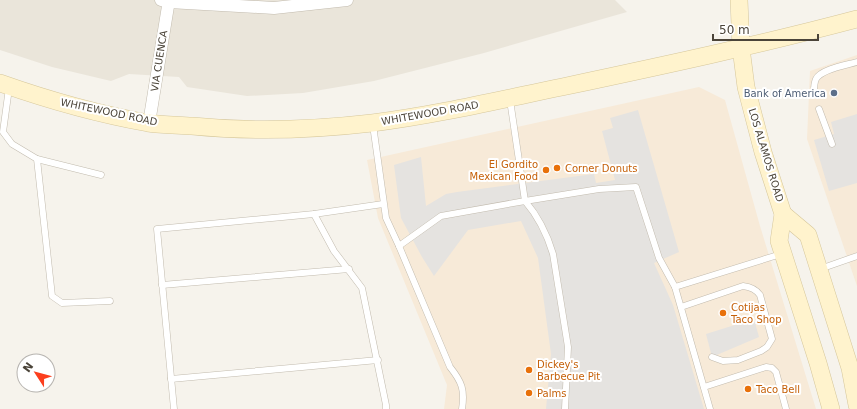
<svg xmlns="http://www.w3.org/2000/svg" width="857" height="409" viewBox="0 0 857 409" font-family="'DejaVu Sans',sans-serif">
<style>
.residential{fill:#eae5da}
.commercial{fill:#f7ead8}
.parking{fill:#e5e3e0}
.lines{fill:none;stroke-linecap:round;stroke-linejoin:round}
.lane-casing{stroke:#c2bbae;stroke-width:7}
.street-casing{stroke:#c2bbae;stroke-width:13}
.secondary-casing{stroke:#d6c79b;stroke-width:18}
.lane{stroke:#fff;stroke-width:6}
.street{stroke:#fff;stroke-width:12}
.secondary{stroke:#fff3cd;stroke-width:17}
.service-dot{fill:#5c6f8a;stroke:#fff;stroke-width:1.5}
.food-dot{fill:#e8710a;stroke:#fff;stroke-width:1.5}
.labels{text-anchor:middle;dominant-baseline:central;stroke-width:4;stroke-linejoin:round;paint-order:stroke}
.street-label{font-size:10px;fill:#4b4439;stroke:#fff}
.service-label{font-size:10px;fill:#4e5e75;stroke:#fff;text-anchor:end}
.food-label{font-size:10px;fill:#c56008;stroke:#fff;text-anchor:start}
</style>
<rect width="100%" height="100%" fill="#f6f3ec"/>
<path class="residential" d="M0 0H615L627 12 484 53 374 81 303 93 247 96 187 87 179 77 129 74 111 81 52 67 0 50Z"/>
<g class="commercial">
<path d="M857 55V286L807 139 810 71Z"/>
<path d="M699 87 725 100 760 226 816 409H444L447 385 378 218 367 160Z"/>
</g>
<g class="parking">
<path d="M638 110 679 252 654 263 673 305 704 409H546L551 354 538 258 521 221 468 230 434 276 422 257 401 218 394 165 421 157 426 206 446 194 457 192 594 174 596 183 615 180 602 131 613 128 610 118Z"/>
<path d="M857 114V183L829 191 814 140 834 134 831 122Z"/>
<path d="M754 319 759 337 712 357 706 334Z"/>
</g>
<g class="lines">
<defs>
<g id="lane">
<path d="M9 88 3 132 12 144 37 159 52 296 62 303 110 301"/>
<path d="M814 92C814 88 814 83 816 79 821 69 847 65 857 62"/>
<path d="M819 109 832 144"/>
<path d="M373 125 386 218 399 246 441 216 525 201 510 100"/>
<path d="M37 159 101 175"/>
<path d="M525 201 599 189 636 187 659 258 675 287"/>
<path d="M525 201C538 216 547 234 553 254L568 347 565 409"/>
<path d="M314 214 334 251 362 288 386 405V409"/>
<path d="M399 246 450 367C462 382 465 390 462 409"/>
<path d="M820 269 857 256"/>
<path d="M162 285 349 269"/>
<path d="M681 307 743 286C751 287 756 289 760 295L772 339 767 347 761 351 738 360 723 361 712 357"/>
<path d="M171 379 378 360"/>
<path d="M704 387 766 367 772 368 776 372 786 409"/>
<path d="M174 409 157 229 314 214 383 204"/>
<path d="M710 409 675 287 781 254"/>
</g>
<g id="street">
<path d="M161 0 169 2 274 8 347 0"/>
<path d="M149 123 169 0"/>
</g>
<g id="secondary">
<path d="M739 0 741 48 746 87 763 152 783 214 779 241 818 363 831 409"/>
<path d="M0 83C48 100 98 114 148 123 163 125 178 125 192 126 252 132 312 130 372 123 436 115 499 100 562 87 661 66 759 45 857 19"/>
<path d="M783 214 808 235 850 368 857 405"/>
</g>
</defs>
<use href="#lane" class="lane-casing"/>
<use href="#street" class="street-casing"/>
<use href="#secondary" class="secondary-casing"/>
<use href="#lane" class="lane"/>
<use href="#street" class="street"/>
<use href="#secondary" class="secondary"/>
</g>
<circle class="service-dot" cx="834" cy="93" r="4"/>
<g class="food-dot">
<circle cx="557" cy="168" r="4"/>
<circle cx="546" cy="170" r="4"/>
<circle cx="723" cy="313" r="4"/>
<circle cx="529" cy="370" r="4"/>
<circle cx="748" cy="389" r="4"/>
<circle cx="529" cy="393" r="4"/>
</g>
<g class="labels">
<g class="street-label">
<text transform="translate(159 61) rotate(-81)">VIA CUENCA</text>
<text transform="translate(109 112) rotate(12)">WHITEWOOD ROAD</text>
<text transform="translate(430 113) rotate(-10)">WHITEWOOD ROAD</text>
<text transform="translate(766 155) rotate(73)">LOS ALAMOS ROAD</text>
</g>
<g class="service-label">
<text x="826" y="93">Bank of America</text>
</g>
<g class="food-label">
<text x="538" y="164" text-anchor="end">El Gordito<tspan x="538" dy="12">Mexican Food</tspan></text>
<text x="565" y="168">Corner Donuts</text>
<text x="731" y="307">Cotijas<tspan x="731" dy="12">Taco Shop</tspan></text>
<text x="537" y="364">Dickey's<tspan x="537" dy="12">Barbecue Pit</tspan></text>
<text x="756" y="389">Taco Bell</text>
<text x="537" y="393">Palms</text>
</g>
</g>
<g transform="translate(36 373) rotate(306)"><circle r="19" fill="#ffffff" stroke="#b7b4b0"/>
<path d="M0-3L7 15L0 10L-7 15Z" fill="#fc3f1d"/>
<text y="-6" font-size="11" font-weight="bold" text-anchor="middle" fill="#4b4439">N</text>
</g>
<path d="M713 34v6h105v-6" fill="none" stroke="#4b4439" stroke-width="2"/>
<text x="719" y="34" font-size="12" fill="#4b4439" stroke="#ffffff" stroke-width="3" paint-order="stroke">50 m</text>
</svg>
